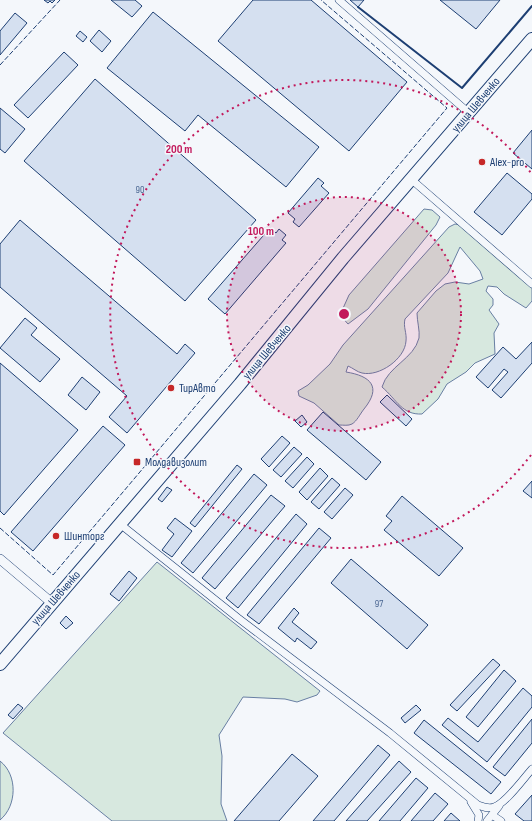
<svg xmlns="http://www.w3.org/2000/svg" width="532" height="821" viewBox="0 0 532 821" font-family="'Sofia Sans Condensed',sans-serif">
<style>
.green{fill:#d7e8df;stroke:#687fa3}
.building{fill:#d5e0f0;stroke:#1d3f73}
.lines{fill:none;stroke-linecap:round;stroke-linejoin:round}
.minor-casing{stroke:#1d3f73;stroke-width:8}
.tertiary-casing{stroke:#1d3f73;stroke-width:10}
.trunk-casing{stroke:#1d3f73;stroke-width:14}
.minor{stroke:#f4f7fb;stroke-width:7}
.tertiary{stroke:#f4f7fb;stroke-width:9}
.trunk{stroke:#f4f7fb;stroke-width:12}
.fence{stroke:#1d3f73;stroke-width:1;stroke-dasharray:5 2;stroke-linecap:butt}
.wall{stroke:#1d3f73;stroke-width:2}
.ring{fill:none;stroke:#c2185b;stroke-width:2;stroke-dasharray:2 4}
.poi-dot{fill:#c62828;stroke:#f4f7fb;stroke-width:1.5}
.labels{text-anchor:middle;dominant-baseline:central;stroke-width:3;stroke-linejoin:round;paint-order:stroke}
.number-label{font-size:10px;fill:#4b6792}
.street-label{font-size:12px;fill:#1d3f73;stroke:#f4f7fb}
.poi-label{font-size:12px;fill:#1d3f73;stroke:#f4f7fb;text-anchor:start}
.centre{fill:#c2185b;stroke:#f4f7fb;stroke-width:2}
.ring-label{font-size:12px;text-anchor:middle;font-weight:bold;fill:#c2185b;stroke:#f4f7fb;stroke-width:3;stroke-linejoin:round;paint-order:stroke}
</style>
<rect width="100%" height="100%" fill="#f4f7fb"/>
<g class="green">
<path d="M424 209 432 210 440 217 436 225 368 309 348 324 340 315 349 295Z"/>
<path d="M455 224 460 225 532 287V301L526 308 504 294 497 287 488 286 486 291 493 299V305L489 310 499 324 494 333 495 354 475 363 466 372 447 384 438 399 422 414C402 415 397 400 382 387 388 366 414 359 419 338 420 331 417 321 417 313L436 291 445 284 455 282 469 284 483 279 480 271 460 247 448 273 405 319C403 327 407 333 406 341 405 359 379 377 362 373 357 372 353 368 348 366L346 372C371 376 382 387 364 409 360 414 357 421 352 424 348 426 344 425 339 425L314 403 299 396 298 391 308 385 330 364 343 345 449 227Z"/>
<path d="M157 562 320 691 317 695 297 702 285 699 243 697 219 735 222 756 221 804 227 821H112L3 733Z"/>
<path d="M0 761C18 775 17 806 0 820Z"/>
</g>
<g class="building">
<path d="M44 0H55L52 3 50 1 48 3Z"/>
<path d="M111 0H135L142 6 132 17Z"/>
<path d="M253 0H311L407 82 349 151 218 41Z"/>
<path d="M350 0H364L358 7Z"/>
<path d="M440 0H500L476 29Z"/>
<path d="M153 12 319 147 286 187 198 115 185 131 107 68Z"/>
<path d="M15 13 27 23 0 55V31Z"/>
<path d="M99 30 111 41 102 52 90 41Z"/>
<path d="M80 31 87 37 83 42 76 36Z"/>
<path d="M64 52 78 65 28 118 14 105Z"/>
<path d="M95 79 256 220 185 301 24 161Z"/>
<path d="M0 108 25 129 5 153 0 149Z"/>
<path d="M532 130V169L513 153Z"/>
<path d="M507 173 532 194V199L502 235 474 212Z"/>
<path d="M318 178 324 183 321 186 329 193 299 227 293 222 295 219 288 213Z"/>
<path d="M20 220 177 354 185 344 195 353 127 433 109 417 127 396 0 287V244Z"/>
<path d="M270 228 276 233 279 229 286 235 282 240 286 243 225 314 208 299Z"/>
<path d="M25 318 37 328 31 335 60 359 40 382 0 348Z"/>
<path d="M532 342V363L501 398 492 390 508 372 504 369 488 388 476 377 503 347 516 359Z"/>
<path d="M0 363 78 430 4 515 0 511Z"/>
<path d="M82 377 100 392 86 410 68 395Z"/>
<path d="M387 395 412 419 406 426 380 402Z"/>
<path d="M323 412 381 462 366 480 307 430Z"/>
<path d="M302 415 307 422 301 427 295 421Z"/>
<path d="M103 426 125 445 33 551 11 532Z"/>
<path d="M282 436 290 443 269 467 261 459Z"/>
<path d="M294 447 302 454 281 477 273 470Z"/>
<path d="M307 457 314 464 293 488 285 481Z"/>
<path d="M237 465 242 469 195 527 190 523Z"/>
<path d="M320 468 328 476 307 500 299 492Z"/>
<path d="M254 474 267 485 193 573 181 563Z"/>
<path d="M332 478 340 485 319 509 311 502Z"/>
<path d="M532 481V498L523 491Z"/>
<path d="M167 487 172 490 162 502 158 499Z"/>
<path d="M345 488 353 495 332 519 324 512Z"/>
<path d="M271 495 285 506 215 589 202 578Z"/>
<path d="M402 496 463 548 439 576 384 530 392 521 386 516Z"/>
<path d="M296 514 307 524 238 608 226 598Z"/>
<path d="M175 518 192 531 172 557 162 550 174 534 167 528Z"/>
<path d="M319 528 331 538 259 624 247 615Z"/>
<path d="M351 559 428 625 407 649 331 583Z"/>
<path d="M129 571 137 578 119 601 110 594Z"/>
<path d="M294 608 299 613 292 622 317 642 311 649 297 638 295 642 278 628Z"/>
<path d="M66 616 73 623 66 629 60 623Z"/>
<path d="M493 659 500 665 457 711 450 705Z"/>
<path d="M504 670 516 681 478 727 466 717Z"/>
<path d="M523 688 532 696V707L487 762 442 725 448 718 478 742Z"/>
<path d="M18 704 23 708 13 719 8 715Z"/>
<path d="M416 705 421 710 405 723 401 718Z"/>
<path d="M532 719V743L505 776 493 767Z"/>
<path d="M424 720 501 782 491 794 414 733Z"/>
<path d="M378 745 390 755 334 821H313Z"/>
<path d="M292 754 318 776 279 821H234Z"/>
<path d="M399 761 411 772 367 821H346Z"/>
<path d="M416 778 428 788 400 821H379Z"/>
<path d="M435 793 448 804 433 821H411Z"/>
<path d="M532 795V821H524L515 814Z"/>
<path d="M451 813 460 821H444Z"/>
</g>
<g class="lines">
<defs>
<g id="minor">
<path d="M339 0 469 113"/>
<path d="M412 180 532 284"/>
<path d="M120 524 238 618 390 733 478 805C483 807 488 809 494 807 506 803 523 779 532 769"/>
<path d="M471 802 479 815 478 821"/>
<path d="M492 815 501 821"/>
<path d="M487 821 499 806"/>
</g>
<path id="tertiary" d="M0 559 52 603"/>
<path id="trunk" d="M0 664 240 384 343 258 532 39"/>
</defs>
<use href="#minor" class="minor-casing"/>
<use href="#tertiary" class="tertiary-casing"/>
<use href="#trunk" class="trunk-casing"/>
<use href="#minor" class="minor"/>
<use href="#tertiary" class="tertiary"/>
<use href="#trunk" class="trunk"/>
<g class="fence">
<path d="M0 65 60 0"/>
<path d="M0 528 53 575 447 108 321 0"/>
</g>
<path class="wall" d="M358 7 462 88 532 6"/>
</g>
<circle cx="344" cy="314" r="117" fill="#c2185b" fill-opacity=".12"/>
<g class="ring">
<circle cx="344" cy="314" r="117"/>
<path d="M531 455A234 234 0 1 1 531 173"/>
</g>
<g class="poi-dot">
<circle cx="482" cy="162" r="4"/>
<circle cx="171" cy="388" r="4"/>
<rect x="133" y="458" width="8" height="8" rx="2"/>
<circle cx="56" cy="536" r="4"/>
</g>
<g class="labels">
<g class="number-label">
<text x="140" y="190">90</text>
<text x="379" y="604">97</text>
</g>
<g class="street-label">
<text transform="translate(476 105) rotate(-50)">улица Шевченко</text>
<text transform="translate(267 352) rotate(-50)">улица Шевченко</text>
<text transform="translate(56 598) rotate(-49)">улица Шевченко</text>
</g>
<g class="poi-label">
<text x="490" y="162">Alex-pro</text>
<text x="179" y="388">ТирАвто</text>
<text x="145" y="462">Молдавизолит</text>
<text x="64" y="536">Шинторг</text>
</g>
</g>
<circle cx="344" cy="314" r="6" class="centre"/>
<g class="ring-label">
<text x="179" y="153">200 m</text>
<text x="261" y="235">100 m</text>
</g>
</svg>
